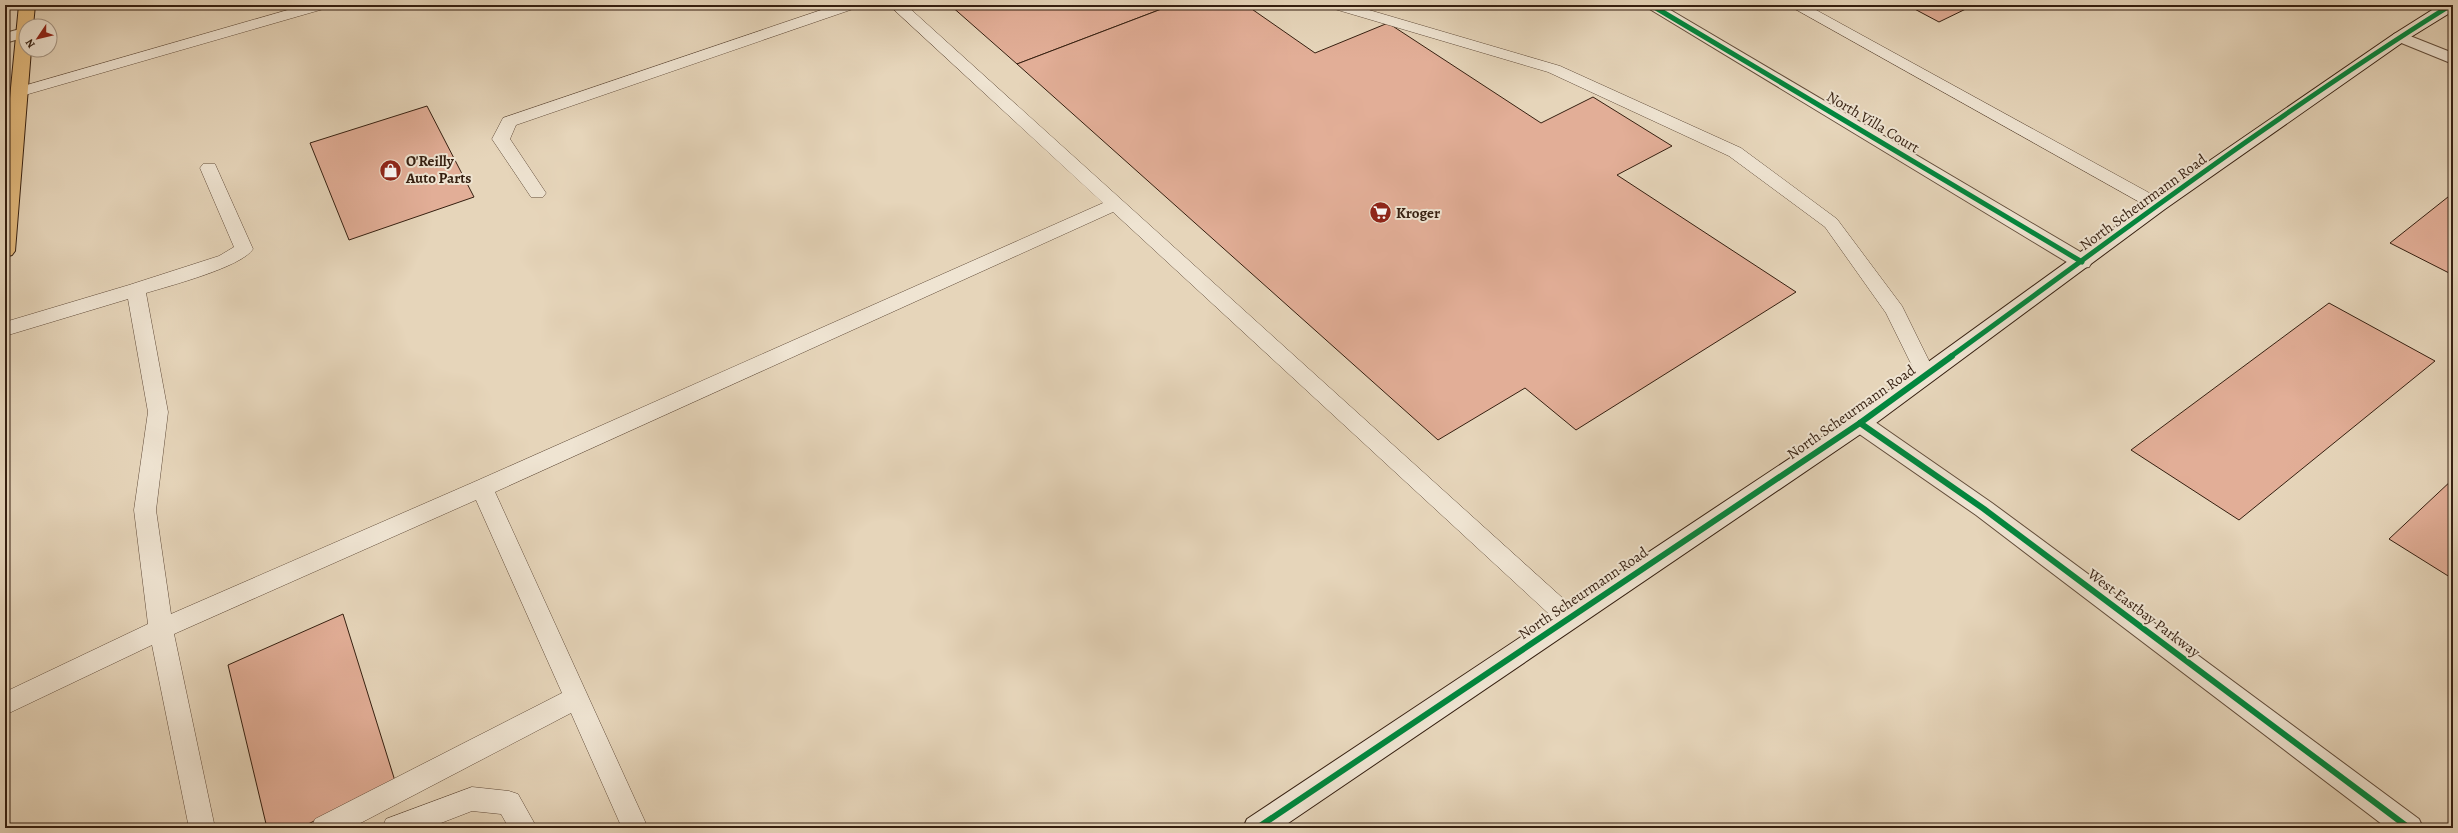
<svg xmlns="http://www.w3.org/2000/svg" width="2458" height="833" viewBox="0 0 2458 833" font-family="Alegreya,serif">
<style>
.building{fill:#e2ae97;stroke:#351f10}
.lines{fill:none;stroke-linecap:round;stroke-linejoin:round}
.lane-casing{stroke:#614c3a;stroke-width:1}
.street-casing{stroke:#614c3a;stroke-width:2}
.secondary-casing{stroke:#351f10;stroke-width:2}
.highway-casing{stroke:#351f10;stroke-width:2}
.lane{fill:#efe4d2;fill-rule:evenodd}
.street{fill:#efe4d2;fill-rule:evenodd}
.secondary{fill:#efe4d2;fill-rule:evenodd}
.highway{fill:#e3ba7d;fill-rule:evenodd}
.cycleway-far1-casing{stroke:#efe4d2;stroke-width:7}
.cycleway-casing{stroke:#efe4d2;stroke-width:9}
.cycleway-far1{stroke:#00873e;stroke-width:5}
.cycleway{stroke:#00873e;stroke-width:6}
.labels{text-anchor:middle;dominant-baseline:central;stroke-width:4;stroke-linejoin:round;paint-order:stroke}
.street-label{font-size:15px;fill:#351f10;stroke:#efe4d2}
.poi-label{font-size:15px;font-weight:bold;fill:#351f10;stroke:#efe4d2;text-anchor:start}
</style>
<rect width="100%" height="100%" fill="#e6d5ba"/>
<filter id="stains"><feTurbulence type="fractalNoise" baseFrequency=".005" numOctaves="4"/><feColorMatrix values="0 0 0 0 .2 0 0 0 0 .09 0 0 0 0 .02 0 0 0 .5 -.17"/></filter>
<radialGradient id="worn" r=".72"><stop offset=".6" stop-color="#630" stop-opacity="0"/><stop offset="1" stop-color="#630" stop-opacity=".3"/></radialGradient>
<g class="building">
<path d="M950 5H1172L1017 64Z"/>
<path d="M1172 5H1246L1315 53 1388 23 1541 123 1593 97 1672 146 1617 175 1796 292 1576 430 1525 388 1438 440 1017 64Z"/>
<path d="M1907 5H1974L1939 22Z"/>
<path d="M427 106 474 197 349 240 310 143Z"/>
<path d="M2453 193V275L2390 243Z"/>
<path d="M2329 303 2435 361 2239 520 2131 450Z"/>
<path d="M2453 479V579L2389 539Z"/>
<path d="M343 614 395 781 300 828H267L228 665Z"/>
</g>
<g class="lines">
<defs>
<g id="lane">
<path d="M305 5H330L327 8 25 95H13L11 92 13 89Z"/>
<path d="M836 5H859L856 8 516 125 510 139 546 193 543 197H531L492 139 503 118Z"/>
<path d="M889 5H906L1577 611 1581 618 1577 625 1569 628 1561 625 1113 212 495 492 648 828H622L571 713 351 828H311L315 819 562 693 476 500 174 634 215 828H189L152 645 5 715V692L148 624 134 510 148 412 128 299 5 336V322L129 285 219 256 234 247 200 168 203 164H215L253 249C242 267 169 286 146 293L168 412 156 510 171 614 474 482 1103 203Z"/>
<path d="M1328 5H1352L1560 66 1741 148 1837 219 1902 306 1936 375 1933 380 1926 382 1919 380 1886 313 1825 227 1729 156 1548 72 1331 8Z"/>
<path d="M1788 5H1807L2164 201 2167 205 2164 209H2152Z"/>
<path d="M472 787 509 791 518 794 537 828H509L501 814 472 811 428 828H382L386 819Z"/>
</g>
<g id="street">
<path d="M1643 5H1662L2089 257 2092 262 2089 267 2082 268 2075 267Z"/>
<path d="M24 28 26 29V37L5 43V33Z"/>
<path d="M2400 32 2453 53V64L2394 40 2392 37 2394 34Z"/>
<path d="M1860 415 1868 417 1992 503 2419 819 2423 828H2387L1976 515 1852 429 1849 423 1852 417Z"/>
</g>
<path id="secondary" d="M2440 5H2453V11L2406 40 2165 209 1868 429 1281 828H1243L1247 819 1852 417 2151 201 2394 34Z"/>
<path id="highway" d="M19 5H35L33 26H26V50H31L15 251 12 255 5 257V150Z"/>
</defs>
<use href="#lane" class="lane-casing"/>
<use href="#street" class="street-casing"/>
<use href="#secondary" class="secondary-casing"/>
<use href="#highway" class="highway-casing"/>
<use href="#lane" class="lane"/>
<use href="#street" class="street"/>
<use href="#secondary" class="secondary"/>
<use href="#highway" class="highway"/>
<defs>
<g id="cycleway-far1">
<path d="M1651 5 2082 262"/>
<path d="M1950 357C2115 237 2278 113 2451 5"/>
</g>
<g id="cycleway">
<path d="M1860 423 1984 509 2409 828"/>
<path d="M1257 828 1860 423 1952 356"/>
</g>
</defs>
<use href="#cycleway-far1" class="cycleway-far1-casing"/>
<use href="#cycleway" class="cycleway-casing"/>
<use href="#cycleway-far1" class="cycleway-far1"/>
<use href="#cycleway" class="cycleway"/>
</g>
<defs>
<symbol id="shop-disc" viewBox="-11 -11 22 22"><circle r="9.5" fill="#8f2418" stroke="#efe4d2"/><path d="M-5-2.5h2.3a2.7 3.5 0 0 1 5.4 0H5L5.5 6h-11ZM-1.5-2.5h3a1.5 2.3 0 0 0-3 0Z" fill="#fff"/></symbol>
<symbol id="supermarket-disc" viewBox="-11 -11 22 22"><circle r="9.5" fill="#8f2418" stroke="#efe4d2"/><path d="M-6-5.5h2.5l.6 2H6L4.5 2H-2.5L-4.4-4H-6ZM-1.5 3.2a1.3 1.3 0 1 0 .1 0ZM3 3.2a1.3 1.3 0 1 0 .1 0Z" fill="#fff"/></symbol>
</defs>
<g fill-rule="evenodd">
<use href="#shop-disc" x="378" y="158" width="25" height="25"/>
<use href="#supermarket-disc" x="1368" y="200" width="25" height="25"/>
</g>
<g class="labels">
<g class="street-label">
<text transform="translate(1873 122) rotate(31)">North Villa Court</text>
<text transform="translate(2143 202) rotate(-36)">North Scheurmann Road</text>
<text transform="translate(1851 412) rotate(-35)">North Scheurmann Road</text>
<text transform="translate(1583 593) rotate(-34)">North Scheurmann Road</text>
<text transform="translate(2144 613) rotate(37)">West Eastbay Parkway</text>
</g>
<g class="poi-label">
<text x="406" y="161">O'Reilly<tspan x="406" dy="17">Auto Parts</tspan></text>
<text x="1396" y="213">Kroger</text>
</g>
</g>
<rect width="2458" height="833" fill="none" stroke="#e6d5ba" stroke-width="20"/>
<rect x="6" y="6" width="2446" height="821" fill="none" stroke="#351f10" stroke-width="2"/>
<rect x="10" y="10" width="2438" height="813" fill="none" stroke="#351f10"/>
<g transform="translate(38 38) rotate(235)"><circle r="19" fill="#efe4d2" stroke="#a59584"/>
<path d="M0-3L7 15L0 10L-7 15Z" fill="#8f2418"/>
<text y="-6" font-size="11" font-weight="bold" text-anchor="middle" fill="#351f10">N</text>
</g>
<rect width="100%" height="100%" filter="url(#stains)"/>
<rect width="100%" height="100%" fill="url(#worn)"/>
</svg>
